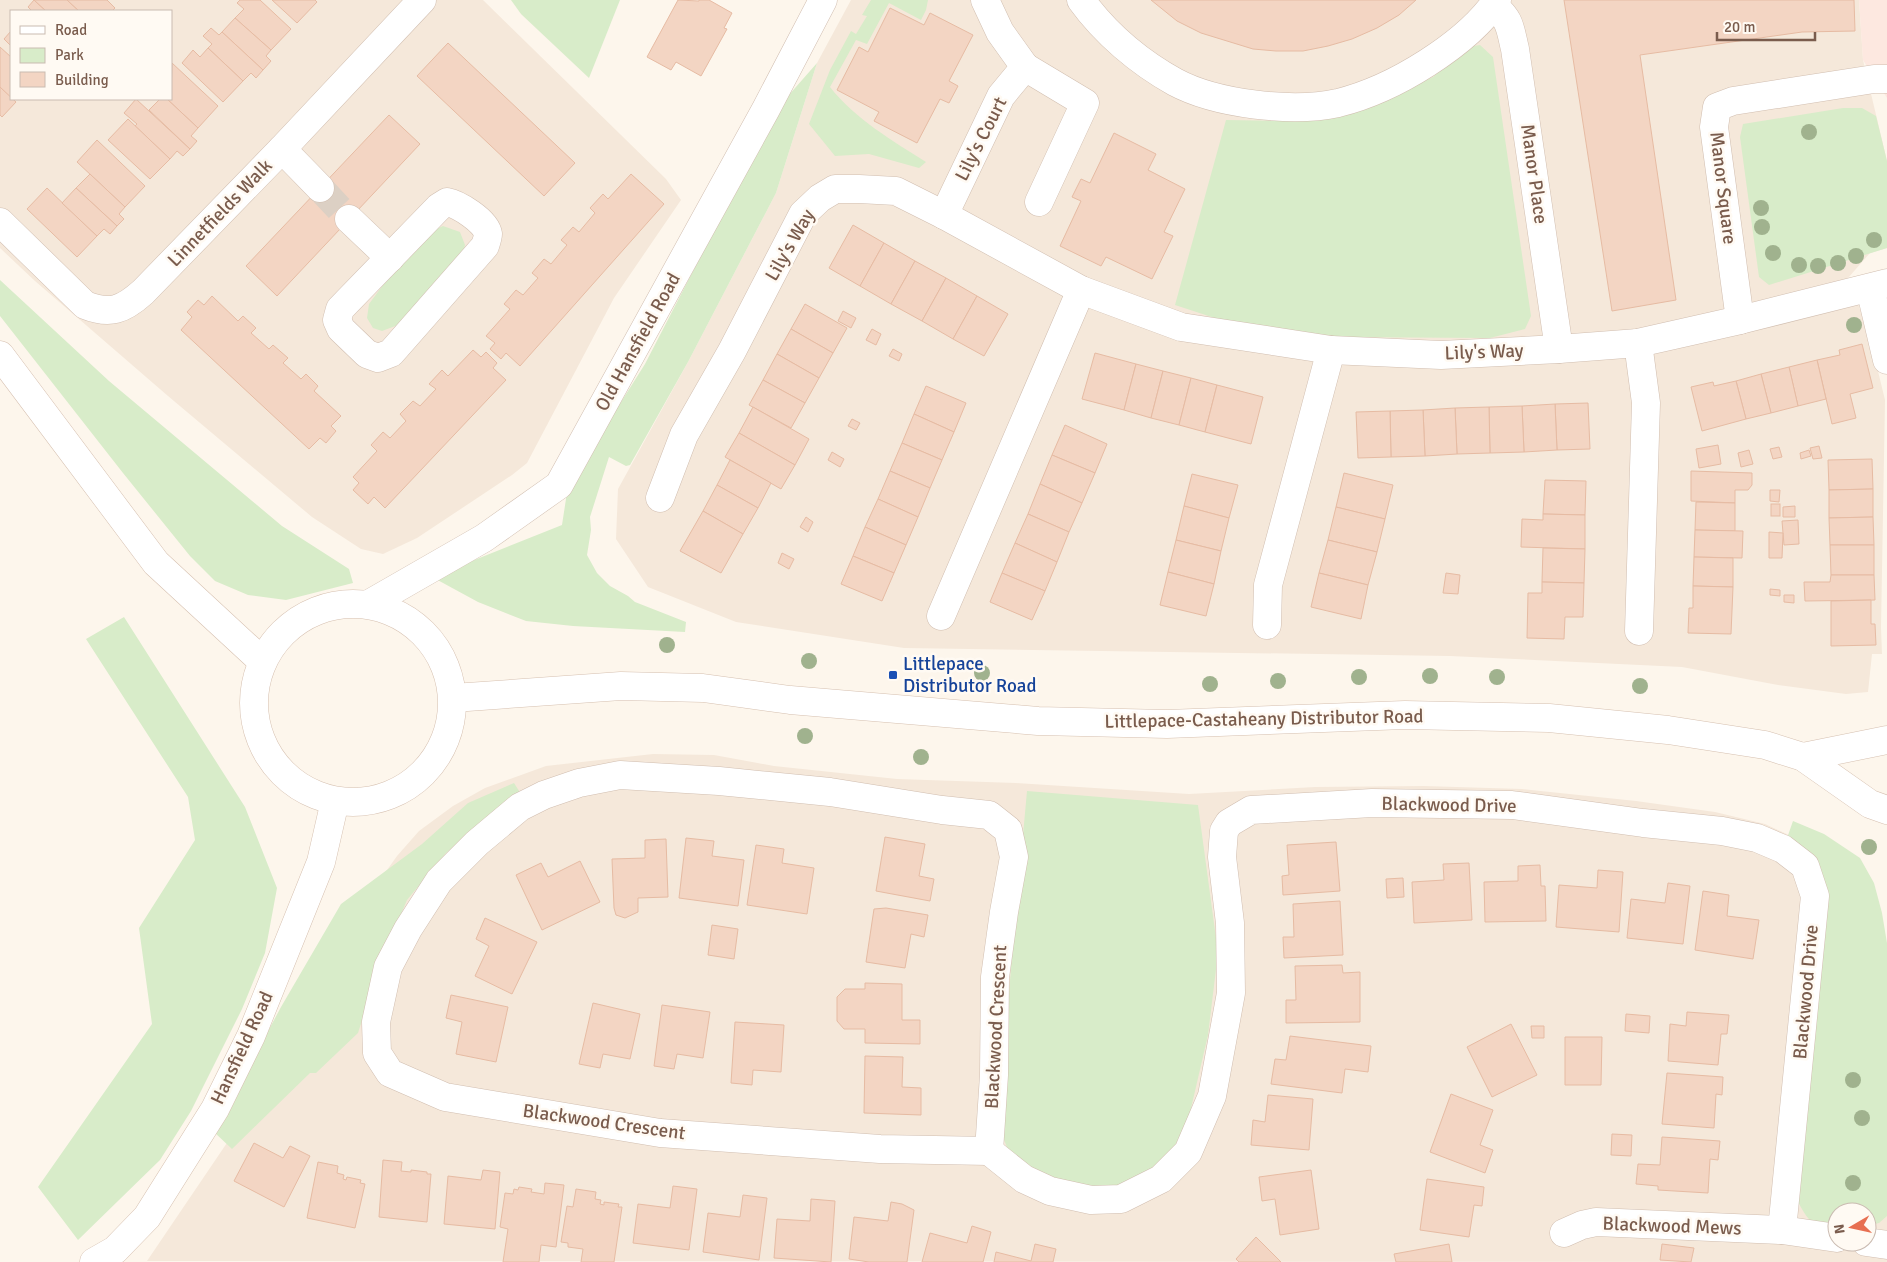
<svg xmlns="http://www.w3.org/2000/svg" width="1887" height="1262" viewBox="0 0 1887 1262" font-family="Signika,sans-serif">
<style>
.residential{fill:#f5e8da;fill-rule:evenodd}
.commercial{fill:#fde8e0}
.green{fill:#d8ecc9}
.building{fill:#f3d5c3;stroke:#e6bba3}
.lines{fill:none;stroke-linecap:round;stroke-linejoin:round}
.street-tunnel{stroke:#dcd0c4;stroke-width:28;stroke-dasharray:28 14;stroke-linecap:butt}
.street-casing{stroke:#d1beb0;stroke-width:29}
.secondary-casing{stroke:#d6c0b0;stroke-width:29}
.street{stroke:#fff;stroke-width:28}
.secondary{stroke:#fff;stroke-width:28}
.tree{fill:#a0b28e}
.transit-dot{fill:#1a4fb4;stroke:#fffaf3;stroke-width:2}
.labels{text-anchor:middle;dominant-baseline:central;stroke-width:5;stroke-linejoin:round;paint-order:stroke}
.street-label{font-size:19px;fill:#7a5c4d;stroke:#fffaf3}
.transit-label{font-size:19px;fill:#164399;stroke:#fffaf3;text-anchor:start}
</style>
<rect width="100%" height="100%" fill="#fdf6ec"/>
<g class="residential">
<path d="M0 0H483L666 179 681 200 614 298 527 463 512 475 417 538 383 554 361 549 312 517 168 396 35 281 0 248ZM11 11H171V99H11Z"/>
<path d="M851 0H1859L1863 60 1887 161V248L1870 253 1848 278 1868 330 1885 400 1881 628 1882 654H1872L1868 692 1846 694 1778 685 1682 667 1450 656 904 648 736 622 648 587 616 539 618 489 688 362 776 193 817 63Z"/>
<path d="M653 754 714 755 774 766 897 779 1016 783 1189 794 1315 787 1424 786 1522 789 1636 801 1715 812 1765 824 1819 849 1887 993V1262L147 1261 235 1131 355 915 397 856 419 831 453 806 485 788 546 766ZM1837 1212H1867V1242H1837Z"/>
</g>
<path class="commercial" d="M1859 0H1887V98L1863 60Z"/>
<g class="green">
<path d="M511 0H620L589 78 521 14Z"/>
<path d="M871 0H928L926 10 921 20 889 3 867 44 856 40 830 87C855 119 893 141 926 162L919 168 869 154 835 156 809 124 830 70 851 31 856 34 867 16 862 15Z"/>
<path d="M1480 45 1493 57 1531 316 1525 329 1490 338 1325 337 1236 325 1175 305 1226 120 1280 121 1337 112 1377 102 1433 77 1467 47Z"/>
<path d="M817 63 776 193 688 362 630 465 626 466 609 457 590 517 591 530 587 555 597 573 610 586 628 596 635 602 686 622 685 632 573 626 526 621 478 602 432 577 562 525 568 486 645 364 706 246 788 96Z"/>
<path d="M1843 108H1862L1876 116 1887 161V248L1769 285 1759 277 1740 137 1743 124Z"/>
<path d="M443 226 460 232 465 245 462 256 398 325 382 331 373 328 367 318 369 304 389 277 430 232Z"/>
<path d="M0 280 109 381 282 526 349 569 353 583 286 600 248 595 215 581 190 556 123 473 0 316Z"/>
<path d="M124 617 245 807 277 888 265 953 242 1009 191 1111 160 1160 78 1240 38 1187 152 1024 139 928 195 840 188 797 86 639Z"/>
<path d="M514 783 521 794 488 817 446 853 407 900 380 964 358 1033 316 1073H310L232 1149 214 1132 281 1007 341 904 422 844 468 803Z"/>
<path d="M1027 791 1198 805 1218 953 1208 1035 1189 1117 1169 1158 1139 1183 1111 1191 1074 1189 1031 1167 1009 1152 1002 1135V1091L1011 967Z"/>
<path d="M1793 821 1824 834 1860 858 1874 883 1882 913 1887 943V1216L1879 1223 1867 1226V1212H1837V1230C1811 1224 1810 1224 1797 1200L1821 951 1786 841Z"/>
</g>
<g class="building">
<path d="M34 0 46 11H32L28 7Z"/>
<path d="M34 0H67L79 11H46Z"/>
<path d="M67 0H107L115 8 112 11H79Z"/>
<path d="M240 0H260L291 29 271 50 235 18 244 9 237 3Z"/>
<path d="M272 0H315L317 2 297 23Z"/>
<path d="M678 0 699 1V0H709L732 13 724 28 727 29 701 76 676 62 671 70 647 57Z"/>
<path d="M1151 0H1416L1399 15 1377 28 1352 39 1328 46 1303 51H1276L1253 49 1201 33 1177 21Z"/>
<path d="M1564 0H1854L1855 31 1802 32 1640 55 1676 300 1612 311Z"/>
<path d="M890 8 924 25 930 13 973 35 949 81 958 86 949 103 940 99 917 143 874 121 879 112 837 90 859 47 868 52Z"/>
<path d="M235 18 271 50 266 56 271 61 263 70 222 32Z"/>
<path d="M211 28 219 35 222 32 263 70 256 78 251 73 243 81 208 48 212 44 203 36Z"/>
<path d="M11 31V46L4 39Z"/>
<path d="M448 43 575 163 544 196 417 76Z"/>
<path d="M0 47 11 57V98L0 87Z"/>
<path d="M208 48 243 81 223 102 182 63 193 50 200 57Z"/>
<path d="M172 63 218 106 198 128 167 99H171Z"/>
<path d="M0 87 16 102 2 117 0 115Z"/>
<path d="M136 99 190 149 183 156 177 151 170 159 135 126 137 124 124 113Z"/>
<path d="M160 99H167L198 128 191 136 197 141 190 149 149 110Z"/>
<path d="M389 115 420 144 277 296 246 266Z"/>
<path d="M128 119 170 159 150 179 108 140Z"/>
<path d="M1114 133 1156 154 1148 170 1185 189 1164 232 1173 236 1152 279 1106 257 1101 266 1060 246 1081 201 1072 197 1081 179 1090 183Z"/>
<path d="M97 140 145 186 125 207 77 162Z"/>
<path d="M90 174 125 207 119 214 124 219 117 226 76 188Z"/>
<path d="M631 174 664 204 520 366 506 353 501 359 490 349 495 343 486 336 510 309 504 304 516 290 523 295 538 278 532 273 544 259 551 264 567 245 561 240 573 227 579 232 595 213 590 208 603 194 608 199Z"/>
<path d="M47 188 97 236 77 257 27 209Z"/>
<path d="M76 188 117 226 110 234 104 229 97 236 62 203Z"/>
<path d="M853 225 884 243 860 286 829 268Z"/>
<path d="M884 243 915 261 891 304 860 286Z"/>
<path d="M915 261 946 278 922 321 891 304Z"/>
<path d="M946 278 977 296 953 339 922 321Z"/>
<path d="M212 296 238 321 243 316 256 328 251 333 269 349 273 345 288 358 283 363 301 379 306 374 318 386 314 391 341 416 331 426 336 431 326 443 320 438 309 449 181 330 192 317 187 312 198 300 204 305Z"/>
<path d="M977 296 1008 314 984 356 953 339Z"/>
<path d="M805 304 847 328 833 353 791 329Z"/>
<path d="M843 311 856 318 851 328 838 321Z"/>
<path d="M791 329 833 353 819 378 777 354Z"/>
<path d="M872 329 881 334 876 345 866 340Z"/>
<path d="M1862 344 1873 388 1850 394 1856 418 1832 424 1817 360 1840 355 1839 350Z"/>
<path d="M893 349 902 354 899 361 889 356Z"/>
<path d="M473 350 481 357 486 352 497 363 493 368 506 380 385 508 374 497 368 504 353 490 359 483 353 477 377 451 371 445 383 432 390 438 406 421 400 414 413 401 420 406 436 389 429 384 442 370 448 376Z"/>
<path d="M1095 353 1136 364 1124 410 1082 399Z"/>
<path d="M777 354 819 378 805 403 763 380Z"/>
<path d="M1817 360 1826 399 1798 406 1789 367Z"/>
<path d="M1136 364 1163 371 1151 418 1124 410Z"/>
<path d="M1789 367 1798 406 1771 413 1761 374Z"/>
<path d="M1163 371 1191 378 1179 425 1151 418Z"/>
<path d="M1761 374 1771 413 1746 419 1736 381Z"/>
<path d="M1191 378 1217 385 1205 432 1179 425Z"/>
<path d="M763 380 805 403 791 428 749 405Z"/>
<path d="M1736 381 1746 419 1702 431 1691 387 1713 382 1714 386Z"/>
<path d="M1217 385 1263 397 1251 444 1205 432Z"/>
<path d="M926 386 966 403 954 432 914 414Z"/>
<path d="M1588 403 1590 449 1557 450 1555 404Z"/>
<path d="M1555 404 1557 450 1524 452 1522 406Z"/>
<path d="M1522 406 1524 452 1490 453 1489 407Z"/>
<path d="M753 407 809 439 795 465 739 433Z"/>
<path d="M1489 407 1490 453 1457 454 1455 408Z"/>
<path d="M1455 408 1457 454 1425 456 1423 410Z"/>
<path d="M1423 410 1425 456 1391 457 1390 411Z"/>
<path d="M1390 411 1391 457 1358 458 1356 412Z"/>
<path d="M914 414 954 432 942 460 902 443Z"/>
<path d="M852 419 860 423 856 430 848 426Z"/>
<path d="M1065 425 1107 444 1095 473 1052 455Z"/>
<path d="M739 433 795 465 781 489 725 457Z"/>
<path d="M902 443 942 460 930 488 890 471Z"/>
<path d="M1718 445 1721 464 1699 468 1696 449Z"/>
<path d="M1819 446 1822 458 1813 459 1810 448Z"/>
<path d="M1779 447 1782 457 1773 459 1770 449Z"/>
<path d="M1749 450 1753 464 1741 467 1738 453Z"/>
<path d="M1809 450 1811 456 1801 459 1800 453Z"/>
<path d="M832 452 844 459 840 467 828 460Z"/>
<path d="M1052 455 1095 473 1082 503 1040 484Z"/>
<path d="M1872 459 1873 489 1829 490 1828 460Z"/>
<path d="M730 460 771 483 758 508 717 485Z"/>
<path d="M890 471 930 488 918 517 878 499Z"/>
<path d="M1691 471 1752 473V485L1748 490H1735V503L1691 501Z"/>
<path d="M1344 473 1393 485 1385 519 1336 507Z"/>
<path d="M1192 474 1238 485 1229 518 1184 506Z"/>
<path d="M1545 480 1586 481 1585 515 1543 514Z"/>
<path d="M1040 484 1082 503 1069 532 1028 514Z"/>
<path d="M717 485 758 508 743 534 703 511Z"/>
<path d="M1873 489V517L1829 518V490Z"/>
<path d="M1770 490H1780L1779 502 1770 501Z"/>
<path d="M878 499 918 517 906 545 865 527Z"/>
<path d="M1696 502 1735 503V531L1695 530Z"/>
<rect x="1771" y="504" width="9" height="12"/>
<path d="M1184 506 1229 518 1221 551 1176 540Z"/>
<path d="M1795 506V517H1783V507Z"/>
<path d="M1336 507 1385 519 1377 552 1328 540Z"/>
<path d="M703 511 743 534 721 573 680 551Z"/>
<path d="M1028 514 1069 532 1057 562 1015 543Z"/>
<path d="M1543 514 1585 515V549L1521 547 1522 519 1543 520Z"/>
<path d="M806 517 813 522 808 532 800 527Z"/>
<path d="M1873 517 1874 545H1830L1829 518Z"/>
<path d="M1798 520 1799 544 1784 545 1782 521Z"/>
<path d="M865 527 906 545 894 573 853 556Z"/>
<path d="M1695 530 1743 531 1742 558 1694 557Z"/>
<path d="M1769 532 1783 533 1782 558H1769Z"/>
<path d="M1176 540 1221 551 1214 584 1168 572Z"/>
<path d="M1328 540 1377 552 1368 585 1319 573Z"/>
<path d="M1015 543 1057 562 1045 591 1002 573Z"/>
<path d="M1830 545H1874V575H1831Z"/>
<path d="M1543 548 1585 549 1584 583 1542 582Z"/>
<path d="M782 553 794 559 789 569 778 563Z"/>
<path d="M853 556 894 573 882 601 841 584Z"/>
<path d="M1694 557 1733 558V587L1693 586Z"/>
<path d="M1168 572 1214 584 1206 616 1160 605Z"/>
<path d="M1002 573 1045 591 1032 620 990 602Z"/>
<path d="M1319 573 1368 585 1361 619 1311 607Z"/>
<path d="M1446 573 1460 575 1458 594 1443 593Z"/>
<path d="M1831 575H1874L1875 600 1805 601 1804 582H1830Z"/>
<path d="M1542 582 1584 583 1583 617H1565L1564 639 1527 638 1528 593H1542Z"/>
<path d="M1693 586 1733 587 1731 634 1688 633 1689 608H1693Z"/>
<path d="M1770 589 1780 590V596L1770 595Z"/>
<path d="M1784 595H1794V603L1784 602Z"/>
<path d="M1871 600V624H1875L1876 645 1831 646V601Z"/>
<path d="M885 837 925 844 919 876 934 879 930 901 876 891Z"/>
<path d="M686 838 714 841 712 856 744 860 738 906 679 898Z"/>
<path d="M666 839 668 897 638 898V912L625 918 616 915 614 908 612 859 645 858V840Z"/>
<path d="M1336 842 1340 891 1283 895 1282 876 1289 875 1287 845Z"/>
<path d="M756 845 784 849 782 863 814 868 807 914 747 905Z"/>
<path d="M580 861 600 902 542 930 516 875 541 863 548 877Z"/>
<path d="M1469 863 1472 920 1414 923 1412 882 1444 880 1443 864Z"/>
<path d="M1540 865 1541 886H1545L1546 921 1485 922 1484 882 1518 881V866Z"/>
<path d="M1598 870 1623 872 1619 932 1556 927 1559 885 1597 888Z"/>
<path d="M1403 878 1404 897 1387 898 1386 879Z"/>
<path d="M1668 883 1690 886 1683 944 1627 938 1631 899 1665 903Z"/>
<path d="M1703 891 1729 895 1727 916 1759 920 1753 959 1695 950Z"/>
<path d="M1340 901 1343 955 1284 958 1283 937H1294L1293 904Z"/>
<path d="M886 908 928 915 924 937 911 934 905 968 866 962 874 909Z"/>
<path d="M485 918 537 942 512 994 475 976 489 946 476 939Z"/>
<path d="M712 925 738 929 734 959 708 955Z"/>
<path d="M1342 965 1343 973 1360 972V1022L1286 1023V1000H1296L1295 966Z"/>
<path d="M865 983 902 984V1020H920V1044L865 1043V1029H844L837 1021V997L845 989H865Z"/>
<path d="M451 995 508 1007 496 1062 456 1054 462 1022 446 1018Z"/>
<path d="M593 1003 640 1014 630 1059 603 1054 600 1068 579 1064Z"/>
<path d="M662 1005 710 1012 703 1058 677 1054 674 1069 654 1066Z"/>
<path d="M1687 1012 1729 1015 1727 1034H1721L1718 1065 1668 1061 1670 1024 1686 1026Z"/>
<path d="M1626 1014 1650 1016 1649 1033 1625 1031Z"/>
<path d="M735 1022 784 1025 781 1072 753 1070 752 1085 731 1083Z"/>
<path d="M1511 1024 1537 1075 1492 1097 1467 1047Z"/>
<path d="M1531 1026H1544V1038H1532Z"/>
<path d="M1290 1036 1371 1046 1368 1072 1345 1069 1342 1093 1271 1084 1275 1059 1286 1060Z"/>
<path d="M1565 1037H1602L1601 1085H1565Z"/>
<path d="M865 1056 903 1057 902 1087 921 1088V1115L864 1113Z"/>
<path d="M1667 1073 1723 1077 1722 1095 1716 1094 1714 1128 1662 1124Z"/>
<path d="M1451 1094 1493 1110 1480 1145 1493 1150 1485 1173 1430 1152Z"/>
<path d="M1268 1095 1313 1099 1309 1150 1251 1145 1253 1120 1265 1122Z"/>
<path d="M1612 1134 1632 1135 1631 1156 1611 1155Z"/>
<path d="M1662 1137 1720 1141 1718 1160 1710 1159 1708 1193 1658 1190V1186L1636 1184 1638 1164 1660 1165Z"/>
<path d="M254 1143 283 1158 290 1146 310 1156 284 1207 234 1181Z"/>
<path d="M383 1160 402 1162 401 1171 411 1172V1170L427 1172V1174H431L427 1222 379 1217Z"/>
<path d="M318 1162 338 1166 337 1173 344 1175 343 1179 346 1180 347 1177 361 1180 360 1183 365 1184 355 1228 307 1218Z"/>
<path d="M483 1170 500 1172 495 1229 444 1224 448 1176 481 1180Z"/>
<path d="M1311 1170 1319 1229 1280 1235 1275 1199 1262 1201 1259 1177Z"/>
<path d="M1427 1179 1484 1187 1482 1206 1474 1205 1469 1237 1420 1230Z"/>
<path d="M545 1183 564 1185 556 1247 541 1245 539 1262H503L508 1229 500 1227 505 1193 513 1194 514 1189 518 1190 519 1187 532 1189 531 1192 544 1194Z"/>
<path d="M673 1186 697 1189 689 1250 633 1243 638 1204 670 1208Z"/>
<path d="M576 1189 596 1192 595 1199 601 1200 600 1204 604 1205V1202L619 1204 618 1207H622L614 1262H581L583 1249 568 1247V1243L561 1242 567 1206 573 1207Z"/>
<path d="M743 1195 767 1198 759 1260 703 1252 708 1213 740 1217Z"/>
<path d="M811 1199 835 1201 831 1262 774 1258 777 1219 810 1221Z"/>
<path d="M891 1202 902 1204 914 1210 907 1262H869L849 1259 854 1217 888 1221Z"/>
<path d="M972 1226 991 1232 983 1262H922L930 1233 967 1243Z"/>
<path d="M1256 1237 1281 1262H1239L1236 1259Z"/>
<path d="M1035 1244 1056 1249 1053 1262H994L996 1252 1031 1261Z"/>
<path d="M1449 1244 1452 1262H1396L1394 1254Z"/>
<path d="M1662 1244 1694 1248 1691 1262 1660 1260Z"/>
</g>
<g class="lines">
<path class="street-tunnel" d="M320 188 349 219"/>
<defs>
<g id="street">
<path d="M1081 0C1105 33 1139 62 1175 82 1216 104 1292 113 1338 103 1370 95 1399 81 1427 63 1452 47 1480 25 1497 0"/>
<path d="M1493 6C1511 19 1510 29 1515 49L1559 349"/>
<path d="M1025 67 1085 103 1039 202"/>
<path d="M282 149 320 188"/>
<path d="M447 202C458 204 486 221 488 234 488 237 486 243 485 246L391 353 378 358 367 354 341 329 337 320 340 309 439 207Z"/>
<path d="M944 215 1001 96 1025 67 1000 32 985 0"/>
<path d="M349 219 390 258"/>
<path d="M0 222 85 305C110 315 123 310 143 292L282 149 422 0"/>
<path d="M1870 288 1887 360"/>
<path d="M1740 320 1714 127 1717 107 1733 101 1874 79H1887"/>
<path d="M1638 343 1646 403 1639 631"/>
<path d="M660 498 684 435 732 351 803 214 820 198 835 189H859L896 191 944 215 1081 290 1181 327 1331 350 1441 355 1559 349 1638 343 1740 320 1887 283"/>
<path d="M369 604 484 538 559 485 766 109 823 0"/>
<path d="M941 616 1081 290"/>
<path d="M1267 625 1268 585 1331 350"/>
<path d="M620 775 719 781 830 792 942 810 989 815 1008 830 1014 857 1004 912 995 977 994 1075 989 1151 880 1149 660 1133 445 1097 390 1073 377 1053 376 1022 388 967 408 929 439 881 477 843 520 807 544 795 579 783Z"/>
<path d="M989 1151 1024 1179 1050 1191 1091 1200 1121 1199 1161 1179 1188 1152 1212 1096 1231 993 1230 923 1222 857 1224 831 1229 823 1251 810 1372 803 1512 805 1643 823 1722 831 1757 838 1783 849 1805 866 1815 896 1782 1230"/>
<path d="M1564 1233 1582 1225 1596 1222 1782 1230 1837 1238"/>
<path d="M1866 1242 1887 1245"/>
</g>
<g id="secondary">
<path d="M0 355 156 563 262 661"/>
<circle cx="353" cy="703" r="99"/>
<path d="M453 698 621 686 703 688 790 700 1038 721 1167 724 1405 715 1549 718 1668 730 1765 745 1803 757 1870 804 1887 810"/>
<path d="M1803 757 1887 740"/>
<path d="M94 1262 115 1250 147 1217 215 1109 251 1036 321 862 335 801"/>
</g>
</defs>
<use href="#street" class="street-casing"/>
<use href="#secondary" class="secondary-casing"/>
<use href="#street" class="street"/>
<use href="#secondary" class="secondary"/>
</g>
<g class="tree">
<circle cx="1809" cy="132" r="8"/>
<circle cx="1761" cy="208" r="8"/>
<circle cx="1762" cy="227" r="8"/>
<circle cx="1874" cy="240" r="8"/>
<circle cx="1773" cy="253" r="8"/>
<circle cx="1856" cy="256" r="8"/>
<circle cx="1838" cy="263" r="8"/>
<circle cx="1799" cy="265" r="8"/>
<circle cx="1818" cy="266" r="8"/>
<circle cx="1854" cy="325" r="8"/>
<circle cx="667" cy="645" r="8"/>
<circle cx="809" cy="661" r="8"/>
<circle cx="982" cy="673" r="8"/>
<circle cx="1430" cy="676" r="8"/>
<circle cx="1359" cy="677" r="8"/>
<circle cx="1497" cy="677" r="8"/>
<circle cx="1278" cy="681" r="8"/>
<circle cx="1210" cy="684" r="8"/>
<circle cx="1640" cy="686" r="8"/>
<circle cx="805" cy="736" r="8"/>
<circle cx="921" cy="757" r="8"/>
<circle cx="1869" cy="847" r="8"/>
<circle cx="1853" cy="1080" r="8"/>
<circle cx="1862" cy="1118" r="8"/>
<circle cx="1853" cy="1183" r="8"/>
</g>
<rect class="transit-dot" x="888" y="670" width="10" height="10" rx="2.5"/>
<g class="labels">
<g class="street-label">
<text transform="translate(981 139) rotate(-63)">Lily's Court</text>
<text transform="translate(1534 174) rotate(82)">Manor Place</text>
<text transform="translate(1723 188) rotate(83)">Manor Square</text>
<text transform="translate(220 213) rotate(-46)">Linnetfields Walk</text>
<text transform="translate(790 245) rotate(-60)">Lily's Way</text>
<text transform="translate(638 342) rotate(-61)">Old Hansfield Road</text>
<text transform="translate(1484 352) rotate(-2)">Lily's Way</text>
<text transform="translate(1264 719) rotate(-1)">Littlepace-Castaheany Distributor Road</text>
<text transform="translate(1449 805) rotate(1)">Blackwood Drive</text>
<text transform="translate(1806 992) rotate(-85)">Blackwood Drive</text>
<text transform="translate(996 1027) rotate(-87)">Blackwood Crescent</text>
<text transform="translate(242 1048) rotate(-65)">Hansfield Road</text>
<text transform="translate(604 1122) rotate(8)">Blackwood Crescent</text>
<text transform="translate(1672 1226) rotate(2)">Blackwood Mews</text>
</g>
<g class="transit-label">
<text x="903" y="664">Littlepace<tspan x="903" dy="22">Distributor Road</tspan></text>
</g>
</g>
<rect x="10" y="10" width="162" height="90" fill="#fffaf3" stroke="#cabbb1"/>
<rect x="20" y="26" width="25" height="8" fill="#ffffff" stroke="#cabbb1"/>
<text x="55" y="35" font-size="15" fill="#7a5c4d">Road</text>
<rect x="20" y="48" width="25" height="15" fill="#d8ecc9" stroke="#cabbb1"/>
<text x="55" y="60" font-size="15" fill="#7a5c4d">Park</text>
<rect x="20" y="72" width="25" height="15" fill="#f3d5c3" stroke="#cabbb1"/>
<text x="55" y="85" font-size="15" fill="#7a5c4d">Building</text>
<g transform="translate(1852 1227) rotate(261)"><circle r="24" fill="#fffaf3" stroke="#cabbb1"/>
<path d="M0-4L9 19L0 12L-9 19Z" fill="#e76f51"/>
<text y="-8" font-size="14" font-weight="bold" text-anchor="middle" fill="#7a5c4d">N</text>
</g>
<path d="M1717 32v8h98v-8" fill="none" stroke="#7a5c4d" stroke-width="2.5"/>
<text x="1724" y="32" font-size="15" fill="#7a5c4d" stroke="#fffaf3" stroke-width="4" paint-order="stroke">20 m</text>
</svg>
